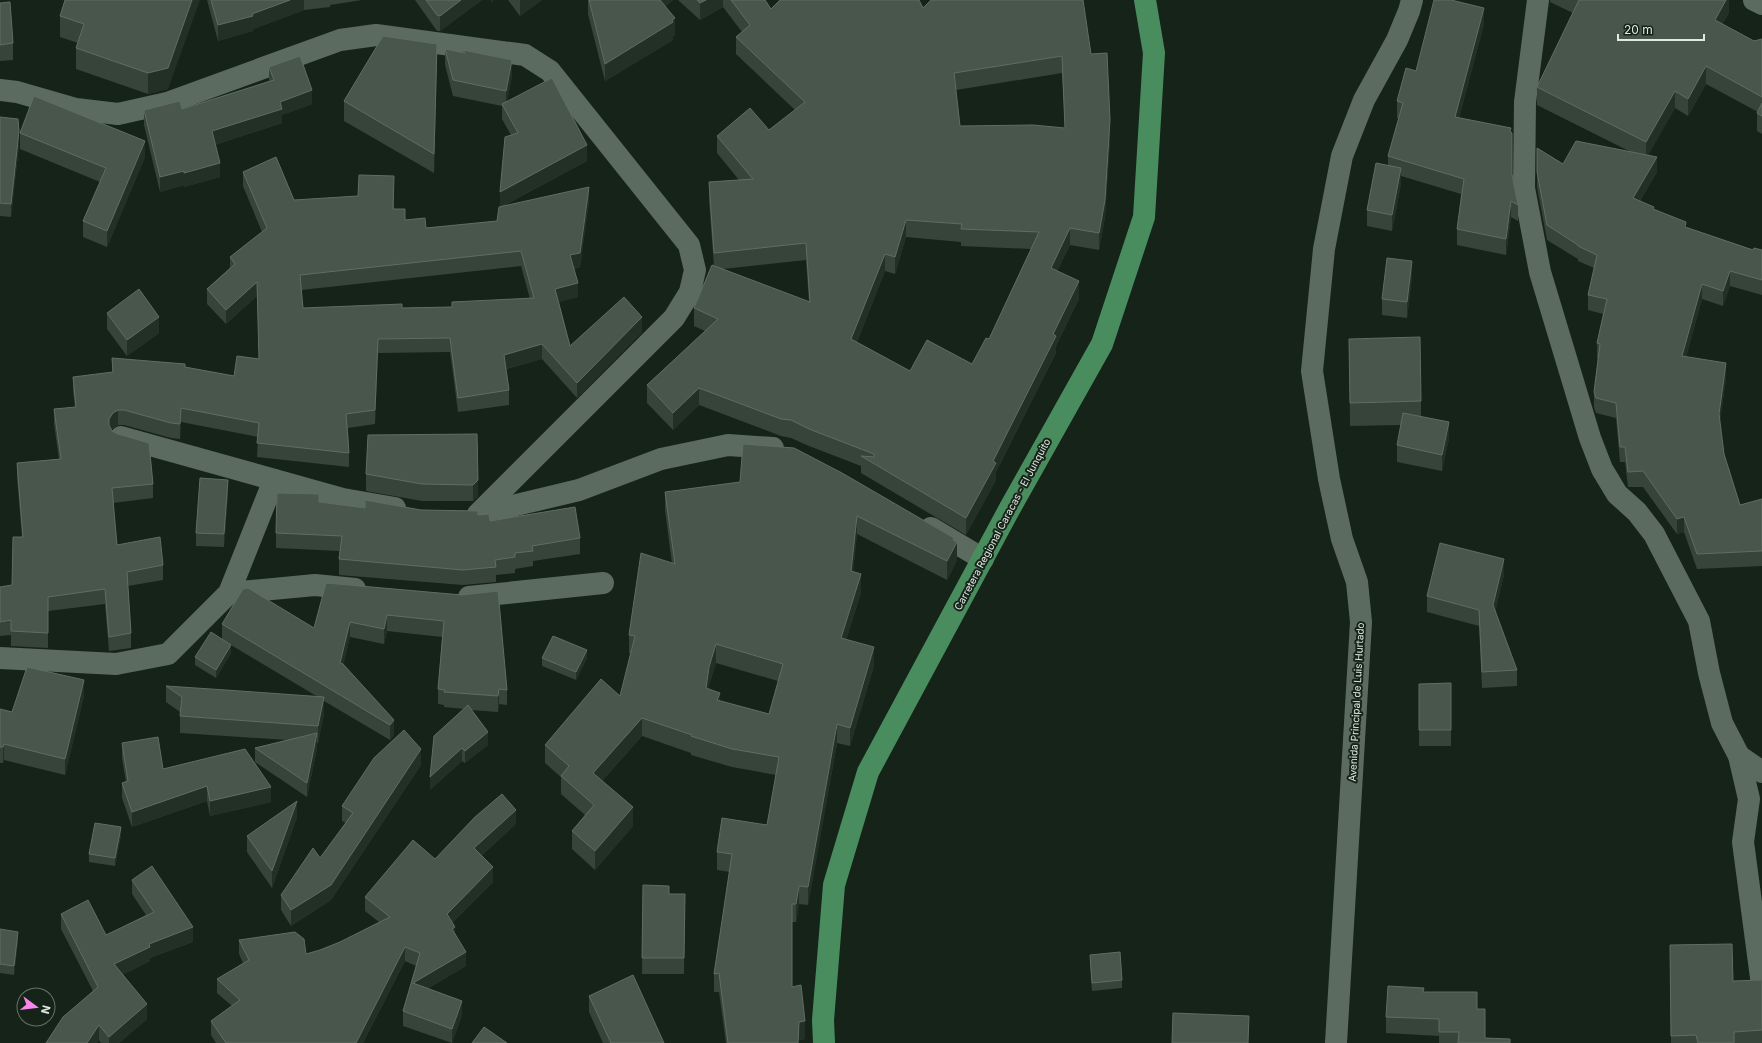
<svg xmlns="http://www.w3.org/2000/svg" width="1762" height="1043" viewBox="0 0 1762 1043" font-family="Inter,sans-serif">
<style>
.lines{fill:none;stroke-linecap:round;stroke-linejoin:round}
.minor{stroke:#5c6b5f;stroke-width:22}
.tertiary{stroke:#5c6b5f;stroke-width:22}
.primary{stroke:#498d5f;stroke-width:22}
.wall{fill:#37443a;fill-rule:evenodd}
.shaded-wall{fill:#223025}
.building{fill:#49564c;stroke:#606d63;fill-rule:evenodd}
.labels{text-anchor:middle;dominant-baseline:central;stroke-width:4;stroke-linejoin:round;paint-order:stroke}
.street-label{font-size:10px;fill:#dfe8e1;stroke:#162319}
</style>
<rect width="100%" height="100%" fill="#162319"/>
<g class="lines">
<g class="minor">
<path d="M1538 0 1525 102 1524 188 1540 272 1590 438 1602 469 1617 494 1637 512 1654 534 1699 621 1709 673 1722 723 1739 756 1749 799 1743 842 1762 985"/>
<path d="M1754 0 1762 4"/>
<path d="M0 90 17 92 76 109 118 114 167 103 340 40 376 35 525 55 550 71 689 245 695 270 690 292 674 318 478 514"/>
<path d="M121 437 343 499 395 508"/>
<path d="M479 514 579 490 661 459 728 445 773 448"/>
<path d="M931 528 983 559"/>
<path d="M229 593 315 585 355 589"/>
<path d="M469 597 603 583"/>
<path d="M0 658 116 664 168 654 229 593 274 480"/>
<path d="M1739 756 1762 772"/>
</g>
<path class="tertiary" d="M1336 1043 1361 622 1357 582 1342 539 1329 479 1312 371 1324 249 1342 156 1364 100 1397 40 1409 11 1412 0"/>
<path class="primary" d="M824 1043 823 1020 834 885 868 772 1010 508 1102 344 1144 217 1154 53 1145 0"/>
</g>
<g class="wall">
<path d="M65 0 168 89 148 94 76 69V48L78 43 60 37V16Z"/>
<path d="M207 0H362L330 5V7L304 10 253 29V31L218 41Z"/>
<path d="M415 0H482L440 31H437Z"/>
<path d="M508 0H542L520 16Z"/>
<path d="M588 0H673L665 7 675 35 673 36V40L605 81 588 14Z"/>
<path d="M678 0H765L771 9 923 8 1091 54 1110 138 1105 217 1099 250 1070 245 1057 271 1079 299 1056 346V353L996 472V480L966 535 861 473V466L809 446 791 438 781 436 699 405 673 430 647 403V385L705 331 694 326V308L714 266 709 200V182L739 180 717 153V136L769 130 795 110 736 54V37L742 32 723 7 700 20ZM1062 73 1065 128 960 126 956 90ZM906 237 961 242V246L1031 249 989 339 972 364 910 371 857 342 885 271 895 274ZM806 260 809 302 723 269Z"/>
<path d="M1550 0H1729V13L1722 24 1754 41 1762 39V134L1757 131V113L1758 112 1706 84 1688 116 1675 108 1648 155 1657 172 1640 201 1654 210 1686 227 1753 250H1762V295L1730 286 1723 306 1702 299 1686 357 1726 378 1720 421 1724 454 1740 505 1762 499V566L1697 569 1684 532 1677 534 1643 487H1628L1625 462H1620L1616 418 1596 413 1594 407V392L1598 359 1597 358V343L1603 314 1588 310V295L1594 268 1578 261V259L1547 240 1537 187V148L1563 164 1631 152 1537 105V87L1573 13 1550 2Z"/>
<path d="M0 3 13 43V60L0 61Z"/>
<path d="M1484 24 1459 118 1511 132 1512 175 1518 205V221L1511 217 1506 255 1457 245V229L1461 194 1401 176V184L1392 231 1367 226V210L1388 165V156L1399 118H1397V101L1416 71Z"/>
<path d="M445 49 463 53V50L512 76 507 101 587 161 501 207 589 201 580 267 574 269 578 297 559 302 570 346 642 332 577 398 542 359 506 369 509 390V405L458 412 450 352 378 353 375 424 348 428 349 453V467L257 457 258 437 181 422 180 439 171 438 124 425H118L113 428 111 430 153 484V498L113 503 117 545 163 565V580L128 586 131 633V648L109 651 105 604 48 611V648L11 646V635L0 636V587L12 585 22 537 17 478V463L59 459 54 424V409L75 407 73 391V377L112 372V358L185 367 234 376 259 359 257 296 226 324 207 304V289L230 268V257L262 232 243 186V172L294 200 358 196 394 190V209L405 220 426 228 497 221 500 207 511 135 502 119V106L453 96 445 65ZM521 266 530 299 452 307 402 308H303L301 290Z"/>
<path d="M437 64 434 173 344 121V101Z"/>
<path d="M269 67 312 104 282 115V123L215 145 220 177 184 187V185L160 192 144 125V110L182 109 269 81Z"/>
<path d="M0 117 19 145 11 217 0 216Z"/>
<path d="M20 133 145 157 107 247 83 237V221L100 182 20 149Z"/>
<path d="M1412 277 1407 318 1382 315V299Z"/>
<path d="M107 313 159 333 127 356 107 329Z"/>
<path d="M1349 339 1421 401V416L1449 438 1442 471 1397 462V445L1401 425 1350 426Z"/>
<path d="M477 434 478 496 473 501H422L366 491V474Z"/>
<path d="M740 482 954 541 957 560 947 580 857 534 853 572 861 593 846 640 874 666 850 746 837 743 808 905 799 904 796 922H792V987L805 1039 799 1040V1043H726L719 992H714V974L730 872 717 870V852L767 825 776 775 732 767 691 755V753L642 736 602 781 633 826 595 870 572 849V831L585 815 561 794V777L545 763V745L620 696 631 654 629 653V635L672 564 665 510V492ZM716 663 778 681 769 714 720 701 708 689 709 685Z"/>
<path d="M228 492 224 547 196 546V533Z"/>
<path d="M319 502 365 508 421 510 478 515 490 521 580 538V554L533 561V566L515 569V573L496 575V582L463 585 339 575V559L340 551 276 548V533Z"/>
<path d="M1504 575 1495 612 1517 670V686L1482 688 1479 626 1427 612V596Z"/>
<path d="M462 595 507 690V705L499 704 498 712 471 710 488 745 465 763 462 761 430 790 464 709 444 707V705L438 704V689L442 637 387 631 384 644 350 637 343 665 394 720V735L390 740 324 701V714L318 743H317V748L307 797 255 762V748L287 740 180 733V712L166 702V686L318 697 231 645V653L216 678 195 665V657L222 639V624L314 628Z"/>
<path d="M542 658H587L576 680 542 666Z"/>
<path d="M1451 683V746H1419V684Z"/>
<path d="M84 696 65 775 4 760 3 763H0V709L12 712Z"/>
<path d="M122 743 163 769 271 802 210 816 207 801 132 827 122 798V783L126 782 122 758Z"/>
<path d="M421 765 331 900 291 926 281 910V895L320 858 346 823 342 821V806Z"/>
<path d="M297 817 272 888 247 852V836Z"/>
<path d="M516 824 481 856 493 882 452 923 455 933 466 966 427 989 462 1015 452 1043 403 1026V1011L416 966 405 961 363 1043H216L211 1035V1021L232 1006 217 993V979L243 963 239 954V940L306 954 320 950 340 942 379 922 365 911V897L435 859Z"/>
<path d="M121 835 115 866 89 862V854Z"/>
<path d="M132 880 193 942 150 958V961L122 975 147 1019 119 1043H101L99 1040 97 1043H46L93 991 61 929V914L106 935 146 915 132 894Z"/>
<path d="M643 885 669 894H685L684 974H642Z"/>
<path d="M0 929 18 940 14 975 0 973Z"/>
<path d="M1090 955 1122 980V988L1092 991 1090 963Z"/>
<path d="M1670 963 1733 981 1762 980V1043H1671Z"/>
<path d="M1424 992 1477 1009 1485 1038 1510 1043H1439V1036L1386 1033V1017Z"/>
<path d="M589 996 664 1043H603L589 1012Z"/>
</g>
<g class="shaded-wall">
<path d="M192 0H200L168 89 148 94V73Z"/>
<path d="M290 0H304V10L253 29V31L218 41V25L252 14Z"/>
<path d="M461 0H482L440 31V16Z"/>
<path d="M491 0H495L491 3Z"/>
<path d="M521 0H542L520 16V1Z"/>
<path d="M657 0H673L657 14Z"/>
<path d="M706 0H723V7L700 20V3Z"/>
<path d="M1726 0H1729V13L1715 38V20Z"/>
<path d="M1484 8V24L1455 134V117Z"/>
<path d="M675 18V35L673 36V40L605 81V64Z"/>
<path d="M437 44V64L434 173V154Z"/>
<path d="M512 60V76L506 107V91Z"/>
<path d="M1706 66V84L1688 116V99Z"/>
<path d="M312 90V104L282 115V123L212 146V131L280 102Z"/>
<path d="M1675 91V108L1646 159V142Z"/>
<path d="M1110 120V138L1105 217 1099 250V233Z"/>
<path d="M19 131V145L11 217V204Z"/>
<path d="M145 141V157L107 247V231Z"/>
<path d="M587 145V161L500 207V192Z"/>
<path d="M1657 157V172L1633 213V198Z"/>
<path d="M220 163V177L184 187V173Z"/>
<path d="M1401 168V184L1392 231V215Z"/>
<path d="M184 171V185L160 192V177Z"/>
<path d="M589 187V201L580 267 570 269V255Z"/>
<path d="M1511 201V217L1506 255V239Z"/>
<path d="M906 220V237L895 274V257Z"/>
<path d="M1070 228V245L1051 285V268Z"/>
<path d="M885 254V271L851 357V339Z"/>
<path d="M1412 261V277L1407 318V302Z"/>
<path d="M1730 271V286L1723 306V291Z"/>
<path d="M1079 281V299L1056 346V353L996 472V480L966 535V518Z"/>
<path d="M257 282V296L226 324V310Z"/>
<path d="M578 283V297L555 303V289Z"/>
<path d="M1702 284V299L1682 371V356Z"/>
<path d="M159 317V333L127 356V340Z"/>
<path d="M642 317V332L577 398V383Z"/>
<path d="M378 339V353L375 424V410Z"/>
<path d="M542 344V359L504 369V355Z"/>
<path d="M1726 363V378L1719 429V414Z"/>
<path d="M699 388V405L673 430V413Z"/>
<path d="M181 408V422L180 439V424Z"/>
<path d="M118 410V425L113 428 109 433V419L113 413Z"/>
<path d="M1449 422V438L1442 471V455Z"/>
<path d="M228 480V492L224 547V534Z"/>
<path d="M478 480V496L473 501V485Z"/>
<path d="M857 516V534L851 590V571Z"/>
<path d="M1684 517V532L1677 534V519Z"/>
<path d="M954 538V547L957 542V560L947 580V561Z"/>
<path d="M1504 559V575L1493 621V605Z"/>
<path d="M861 574V593L841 656V638Z"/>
<path d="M387 615V631L384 644V629Z"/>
<path d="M350 622V637L340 679V663Z"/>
<path d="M716 644V663L709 685 706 707V688L709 667Z"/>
<path d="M231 645V653L216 678V670Z"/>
<path d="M874 647V666L850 746V728Z"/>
<path d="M587 650V658L576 680V672Z"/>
<path d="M84 680V696L65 775V759Z"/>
<path d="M499 689V704L498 712V696Z"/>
<path d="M720 693V711L717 700Z"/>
<path d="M324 697V714L318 743V726Z"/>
<path d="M642 718V736L593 791V773Z"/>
<path d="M394 720V735L390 740V725Z"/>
<path d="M837 724V743L808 905V887Z"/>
<path d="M488 732V745L465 763V751Z"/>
<path d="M317 733V748L307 797V783Z"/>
<path d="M4 744V760L3 763V747Z"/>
<path d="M462 748V761L430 790V777Z"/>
<path d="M421 749V765L331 900 291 926V910Z"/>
<path d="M207 786V801L132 827V812Z"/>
<path d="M271 787V802L210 816V801Z"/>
<path d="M297 801V817L272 888V871Z"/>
<path d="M633 807V826L595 870V851Z"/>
<path d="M516 810V824L474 862V848Z"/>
<path d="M121 827V835L115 866V858Z"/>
<path d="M493 867V882L447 928V914Z"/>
<path d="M799 886V904L796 922V904Z"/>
<path d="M193 927V942L150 958V961L114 979V964L149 944Z"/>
<path d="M455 927V941L452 929Z"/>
<path d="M18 932V940L14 975V966Z"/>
<path d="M405 947V961L363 1043H356Z"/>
<path d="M466 952V966L413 997V983Z"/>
<path d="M462 1001V1015L452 1043V1029Z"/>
<path d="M147 1004V1019L119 1043H109V1037Z"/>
<path d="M805 1021V1039L799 1040V1043H798L799 1022Z"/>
<path d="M99 1025V1040L97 1043H87Z"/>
</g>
<g class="building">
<path d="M65 0H192L168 68 148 73 76 48 84 24 60 16Z"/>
<path d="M211 0H290L252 14 253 16 218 25Z"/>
<path d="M426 0H461L440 16 437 15Z"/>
<path d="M589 0H660L675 18 672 20 673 22 605 64Z"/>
<path d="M697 0H706L700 3Z"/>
<path d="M731 0H765L771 9 780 0H919L923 8 931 0H1083L1091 54 1107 53 1110 120 1105 200 1099 233 1070 228 1051 268 1079 281 1053 334 1056 336 993 461 996 463 966 518 861 456 874 457V454L809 429 791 420 781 419 699 388 673 413 647 385 718 319 694 308 712 265 810 302 806 243 714 253 709 182 753 179 717 136 750 108 769 130 805 102 736 37 750 25ZM1062 56 1065 128 1033 125 960 126 954 73ZM906 220 962 224 961 229 1039 232 989 339 986 338 972 364 927 340 910 371 851 339 885 254 895 257Z"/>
<path d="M1434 0H1451L1484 8 1455 117 1511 128 1510 131 1512 133V174L1518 205 1511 201 1506 239 1457 229 1464 179 1388 156 1403 103 1397 101 1406 68 1416 71Z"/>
<path d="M1579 0H1726L1715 20 1754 41 1762 39V97L1706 66 1688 99 1675 91 1646 142 1537 87Z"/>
<path d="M10 2 13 43 0 45V3Z"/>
<path d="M383 36 437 44 434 154 344 101Z"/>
<path d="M445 49 465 53 463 50 512 60 506 91 453 80Z"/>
<path d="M300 56 312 90 280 102 282 109 212 131 220 163 184 173V171L160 177 144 110 180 101 182 109 274 80 269 67Z"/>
<path d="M552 78 587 145 500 192 505 137 518 133 502 104Z"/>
<path d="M34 96 145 141 107 231 83 221 106 168 20 133Z"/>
<path d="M1762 103V116L1757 113Z"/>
<path d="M0 117 18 119 19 131 11 204 0 203Z"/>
<path d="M1576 141 1657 157 1633 198 1654 207 1653 209 1686 222 1685 227 1753 250 1754 248 1762 250V280L1730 271 1723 291 1702 284 1682 356 1726 363 1719 414 1724 454 1740 505 1762 499V551L1697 554 1684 517 1677 519 1643 471 1628 472 1625 447H1620L1616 403 1596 398 1594 392 1600 344 1597 343 1607 299 1588 295 1597 255 1578 246V245L1547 225 1537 172V148L1563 164Z"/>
<path d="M276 157 294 200 358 196 359 175 394 176 393 209H405V220L425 218 426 228 497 221 499 207 589 187 580 253 570 255 578 283 555 289 570 346 624 297 642 317 577 383 542 344 504 355 509 390 458 398 450 338 378 339 375 410 346 414 349 453 257 443 259 423 181 408 180 424 171 423 124 410H118L113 413 109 419V425L112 431 118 434 149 443 153 484 112 488 117 545 160 537 163 565 127 572 131 633 109 637 105 589 48 597V633L11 631V620L0 622V587L12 585 13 537H23L17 463 61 459 54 409 76 407 73 377 113 372 112 358 185 364V367L234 376 237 356 259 359 257 282 226 310 207 289 235 264 230 257 267 228 243 172ZM521 251 534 298 452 302V307L402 308V304L303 308 300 275Z"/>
<path d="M1376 163 1401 168 1392 215 1367 210Z"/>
<path d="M1387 258 1412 261 1407 302 1382 299Z"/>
<path d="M139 289 159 317 127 340 107 313Z"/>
<path d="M1420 337 1421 401 1350 403 1349 339Z"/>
<path d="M1403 413 1449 422 1442 455 1397 445Z"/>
<path d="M477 434 478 480 473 485 422 484 366 474 368 435Z"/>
<path d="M743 444 794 448 842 473 954 538 953 540 957 542 947 561 857 516 851 571 861 574 841 638 874 647 850 728 837 724 808 887 799 886 796 904H792V987L801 985 805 1021 799 1022 798 1043H728L719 973 714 974 732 854 717 852 722 818 767 825 779 757 732 749 691 736 692 735 642 718 593 773 633 807 595 851 572 831 594 805 561 776 569 766 545 745 601 679 620 696 635 636 629 635 641 553 675 564 665 492 740 482ZM716 644 783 664 769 714 717 700 720 693 706 688 709 667Z"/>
<path d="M200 478 228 480 224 534 196 533Z"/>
<path d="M277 493 319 494V502L365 508V500L421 510 478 511V515L489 514 490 521 575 507 580 538 532 546 533 551 515 553V557L495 560 496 567 463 570 339 559 342 536 276 533Z"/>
<path d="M1440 543 1504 559 1493 605 1517 670 1482 672 1479 610 1427 596Z"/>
<path d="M326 583 462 595 498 591 507 690 499 689 498 696 444 692 445 690 438 689 444 621 387 615 384 629 350 622 340 663 343 664 394 720 390 725 222 624 243 589 248 588 314 628Z"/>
<path d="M211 632 231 645 216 670 195 657Z"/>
<path d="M553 636 587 650 576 672 542 658Z"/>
<path d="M27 667 84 680 65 759 4 744 3 747H0V709L12 712Z"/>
<path d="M1451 683V730H1419V684Z"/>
<path d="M166 686 226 690 324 697 318 726 180 716 182 697Z"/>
<path d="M468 705 488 732 465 751 462 748 430 777 434 736Z"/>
<path d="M404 730 421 749 331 885 291 910 281 895 313 848 320 858 353 813 342 806 374 758Z"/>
<path d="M317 733 307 783 255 748Z"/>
<path d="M158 737 163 769 245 749 271 787 210 801 207 786 132 812 122 783 128 781 122 743Z"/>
<path d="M502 794 516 810 474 848 493 867 447 914 455 927 452 929 466 952 413 983 462 1001 452 1029 403 1011 420 953 405 947 356 1043H226L211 1021 240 1000 217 979 249 960 239 940 295 932 304 939 306 954 320 950 340 942 390 917 365 897 413 840 435 859 475 817Z"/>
<path d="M297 801 272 871 247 836Z"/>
<path d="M95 823 121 827 115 858 89 854Z"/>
<path d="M152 866 193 927 149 944 150 947 114 964 147 1004 109 1037 99 1025 87 1043H46L63 1017 98 987 61 914 88 900 106 935 154 912 132 880Z"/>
<path d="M643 885 669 886V894H685L684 958H642Z"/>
<path d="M0 929 18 932 14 966 0 964Z"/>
<path d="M1732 944 1733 981 1762 980V1030L1734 1032V1043H1698L1696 1035 1671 1036 1670 945Z"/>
<path d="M1120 952 1122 980 1092 983 1090 955Z"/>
<path d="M633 975 664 1043H611L589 996Z"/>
<path d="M1388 986 1424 988 1423 992H1477V1009H1485V1038L1510 1039V1043H1458L1459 1032H1439V1019L1386 1017Z"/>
<path d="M1173 1013 1249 1016 1248 1043H1172Z"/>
<path d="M484 1027 507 1043H472Z"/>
</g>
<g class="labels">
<g class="street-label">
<text transform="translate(1002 524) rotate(-62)">Carretera Regional Caracas - El Junquito</text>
<text transform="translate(1356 702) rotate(-87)">Avenida Principal de Luis Hurtado</text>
</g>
</g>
<g transform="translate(36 1007) rotate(105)"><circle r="19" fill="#162319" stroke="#667269"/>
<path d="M0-3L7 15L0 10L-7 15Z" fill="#f788eb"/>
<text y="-6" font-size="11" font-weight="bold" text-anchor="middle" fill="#dfe8e1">N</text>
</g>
<path d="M1618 34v6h86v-6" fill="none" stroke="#dfe8e1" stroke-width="2"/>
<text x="1624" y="34" font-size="12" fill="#dfe8e1" stroke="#162319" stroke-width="3" paint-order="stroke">20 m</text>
</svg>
